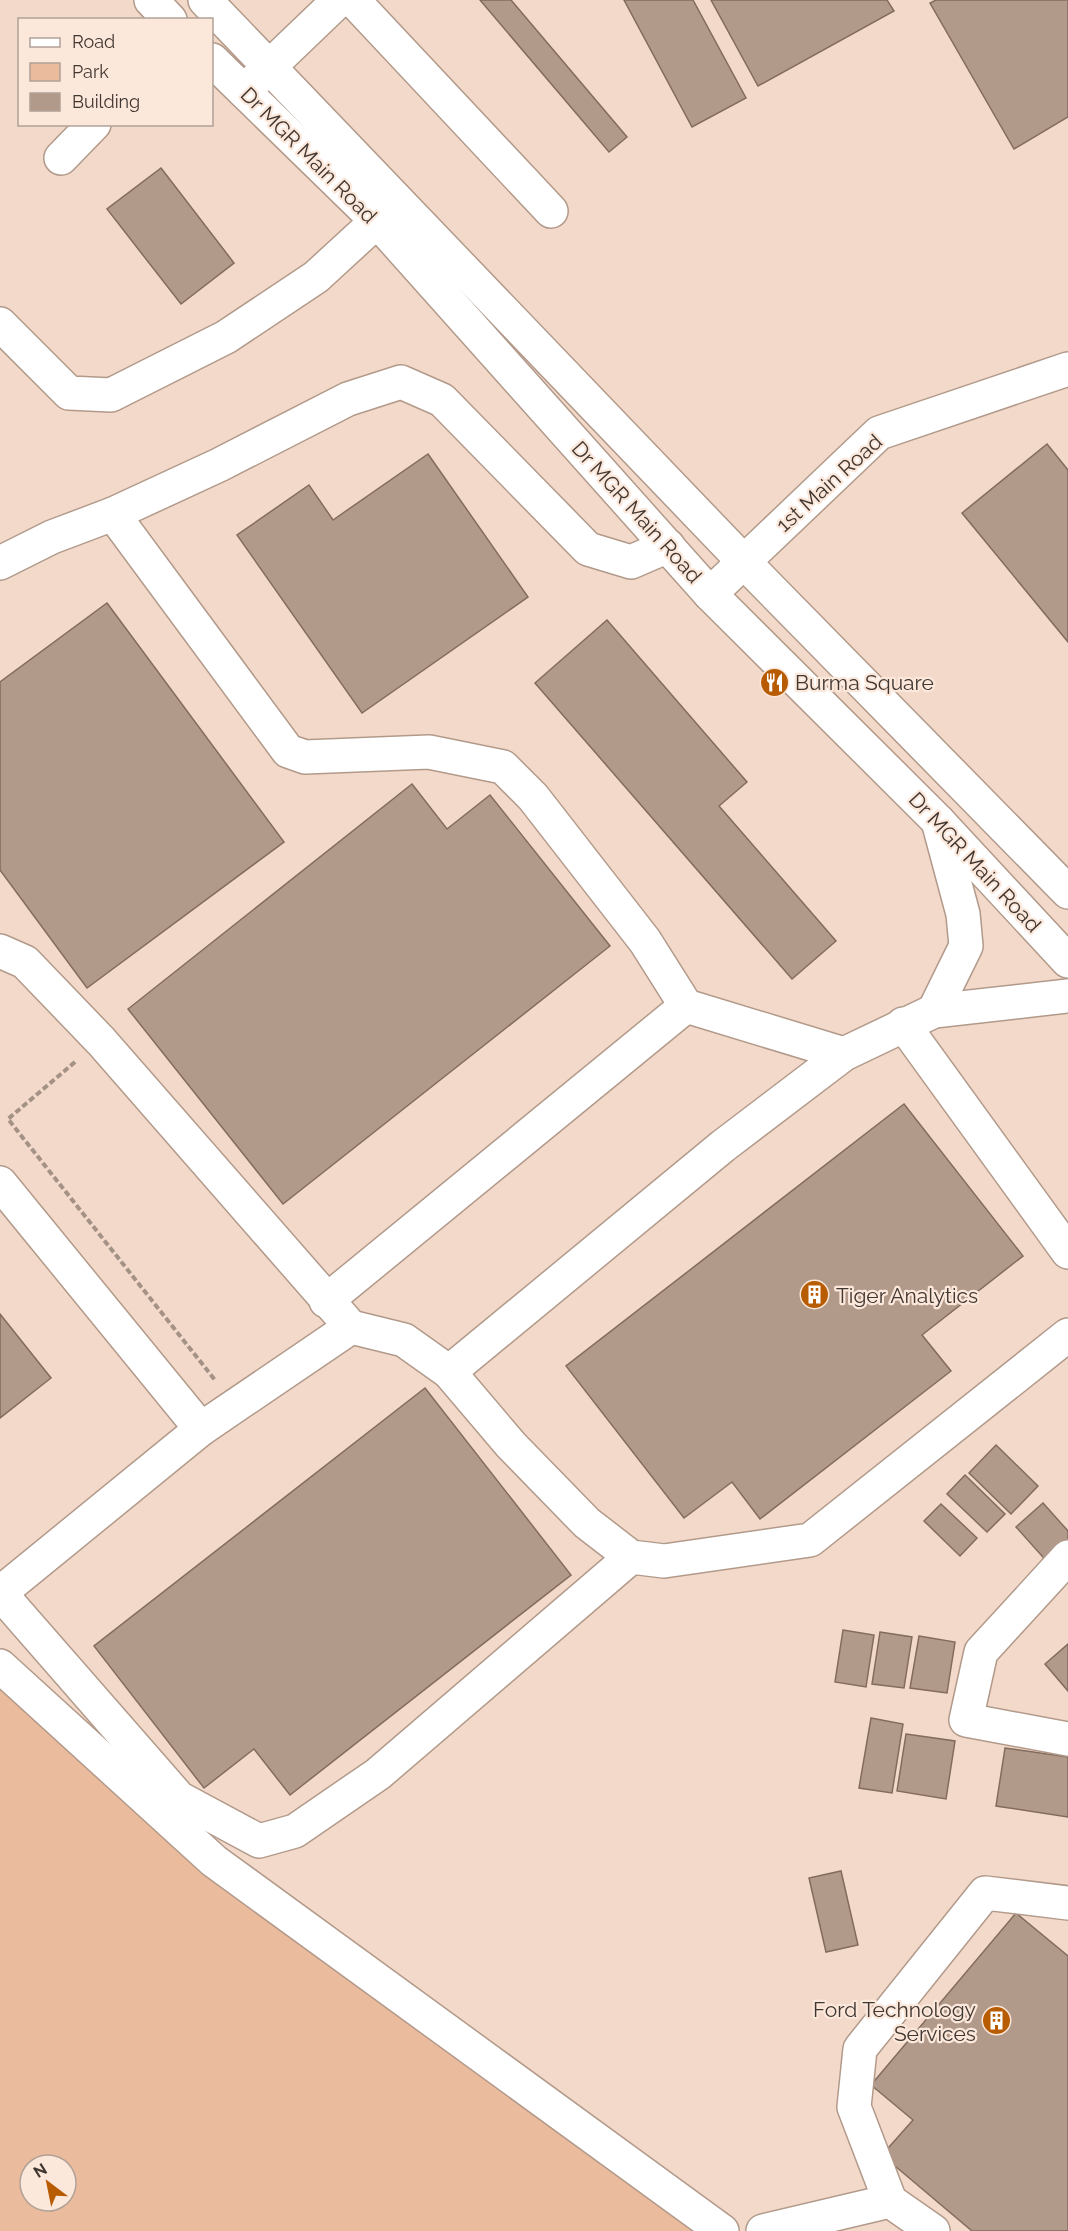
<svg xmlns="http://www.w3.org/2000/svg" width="1068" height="2231" viewBox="0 0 1068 2231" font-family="Raleway,sans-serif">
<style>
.green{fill:#ebbb9e;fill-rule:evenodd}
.building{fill:#b29a8b;stroke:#836c5e;stroke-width:1.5}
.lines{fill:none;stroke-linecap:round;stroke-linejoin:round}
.minor-casing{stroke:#b29a8b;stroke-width:36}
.major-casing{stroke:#b29a8b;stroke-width:36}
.path{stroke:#a59286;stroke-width:4;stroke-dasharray:6 3;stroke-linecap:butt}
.minor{stroke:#fff;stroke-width:33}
.major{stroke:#fff;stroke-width:33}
.labels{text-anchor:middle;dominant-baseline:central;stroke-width:4.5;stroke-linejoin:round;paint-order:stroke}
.street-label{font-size:21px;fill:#413731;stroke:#fce7db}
.poi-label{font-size:21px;fill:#413731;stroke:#fce7db;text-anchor:start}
</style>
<rect width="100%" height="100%" fill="#f3d9c9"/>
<path class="green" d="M0 1666 214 1861 722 2231H0ZM30 2165H66V2201H30Z"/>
<g class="building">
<path d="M480 0H511L627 137 609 152Z"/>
<path d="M624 0H693L746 98 692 127Z"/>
<path d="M711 0H887L894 11 758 86Z"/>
<path d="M936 0H1068V117L1014 149 930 3Z"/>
<path d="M161 168 234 263 181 304 107 209Z"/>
<path d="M1047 444 1068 470V642L962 513Z"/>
<path d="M428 454 528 597 362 713 237 535 309 485 333 520Z"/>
<path d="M107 603 284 842 87 988 0 870V682Z"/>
<path d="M607 620 747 782 719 806 836 941 792 979 535 683Z"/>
<path d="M412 784 447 829 490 795 610 946 283 1204 128 1009Z"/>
<path d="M904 1104 1023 1256 922 1335 951 1371 760 1519 732 1482 684 1518 566 1366Z"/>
<path d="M0 1314 51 1378 0 1418Z"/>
<path d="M425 1388 571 1575 290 1795 254 1749 204 1788 94 1646Z"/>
<path d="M996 1445 1038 1486 1011 1514 969 1473Z"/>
<path d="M965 1475 1005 1514 987 1532 947 1494Z"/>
<path d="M1043 1503 1068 1531V1549L1050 1565 1016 1527Z"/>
<path d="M941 1504 977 1538 960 1556 924 1521Z"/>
<path d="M843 1630 874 1635 866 1687 835 1682Z"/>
<path d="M880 1632 912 1637 904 1688 872 1684Z"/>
<path d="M919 1636 955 1642 947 1693 910 1688Z"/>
<path d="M1068 1644V1691L1045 1664Z"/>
<path d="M871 1718 903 1724 892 1793 859 1788Z"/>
<path d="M906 1734 955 1741 946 1799 897 1791Z"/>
<path d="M1005 1748 1068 1757V1817L996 1806Z"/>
<path d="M841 1871 858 1945 826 1952 809 1878Z"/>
<path d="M1016 1913 1068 1956V2231H972L882 2155 913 2120 871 2085Z"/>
</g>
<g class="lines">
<defs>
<g id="minor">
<path d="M353 0 551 211"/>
<path d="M244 91 339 0"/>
<path d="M61 158 94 124"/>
<path d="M0 324 69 393 111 395 226 337 316 277 377 221"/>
<path d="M113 514 219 465 348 399 401 382 442 400 588 549 631 562 668 546"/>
<path d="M0 563 52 537 113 514 288 751 305 757 429 752 503 767 533 797 645 941 686 1006 844 1054"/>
<path d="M710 594 879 433 1068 369"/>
<path d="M0 951 25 962 101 1041 351 1327 404 1340 449 1372 511 1445 587 1523 631 1557 664 1561 810 1540 1068 1335"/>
<path d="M934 1011 966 946 963 914 938 821"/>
<path d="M903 1024 1068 1252"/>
<path d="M0 1183 201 1429"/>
<path d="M326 1301 686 1006"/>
<path d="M449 1372 723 1146 844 1054 934 1011 1068 996"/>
<path d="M1068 1557 981 1652 966 1720 1068 1739"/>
<path d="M0 1593 179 1798 259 1841 295 1831 378 1774 631 1557"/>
<path d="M0 1593 201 1429 351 1327"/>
<path d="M0 1666 214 1861 722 2231"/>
<path d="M890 2201 854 2107 860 2049 985 1893 1068 1903"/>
<path d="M763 2231 890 2201 933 2231"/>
</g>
<g id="major">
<path d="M151 0 170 20"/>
<path d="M205 0 744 562 1068 892"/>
<path d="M212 60 377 221 710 594 938 821 1068 961"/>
</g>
</defs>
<use href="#minor" class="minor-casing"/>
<use href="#major" class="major-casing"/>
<path class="path" d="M75 1062 8 1119 215 1380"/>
<use href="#minor" class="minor"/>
<use href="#major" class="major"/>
</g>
<defs>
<symbol id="restaurant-disc" viewBox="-11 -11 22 22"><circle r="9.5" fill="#b85c04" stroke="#fce7db"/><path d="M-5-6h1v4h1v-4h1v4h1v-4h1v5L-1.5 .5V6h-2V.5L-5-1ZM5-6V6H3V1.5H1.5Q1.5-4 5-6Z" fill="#fff"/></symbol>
<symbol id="building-disc" viewBox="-11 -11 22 22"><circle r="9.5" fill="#b85c04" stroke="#fce7db"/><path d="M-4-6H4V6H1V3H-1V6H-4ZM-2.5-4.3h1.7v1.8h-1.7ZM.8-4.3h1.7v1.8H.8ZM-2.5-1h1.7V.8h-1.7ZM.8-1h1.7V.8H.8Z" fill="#fff"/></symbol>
</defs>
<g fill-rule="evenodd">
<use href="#restaurant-disc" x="758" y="666" width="33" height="33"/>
<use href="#building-disc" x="798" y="1278" width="33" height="33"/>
<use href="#building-disc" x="980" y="2004" width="33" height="33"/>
</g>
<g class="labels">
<g class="street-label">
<text transform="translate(309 155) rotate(45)">Dr MGR Main Road</text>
<text transform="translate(829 483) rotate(-42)">1st Main Road</text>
<text transform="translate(637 512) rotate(48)">Dr MGR Main Road</text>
<text transform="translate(975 862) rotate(47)">Dr MGR Main Road</text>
</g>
<g class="poi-label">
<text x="795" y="682">Burma Square</text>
<text x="836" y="1295">Tiger Analytics</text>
<text x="976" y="2009" text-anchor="end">Ford Technology<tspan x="976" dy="24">Services</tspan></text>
</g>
</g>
<rect x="18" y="18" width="195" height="108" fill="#fce7db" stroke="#b1a197" stroke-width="1.5"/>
<rect x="30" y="38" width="30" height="9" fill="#ffffff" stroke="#b1a197" stroke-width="1.5"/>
<text x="72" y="48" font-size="18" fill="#413731">Road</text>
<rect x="30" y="63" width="30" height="18" fill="#ebbb9e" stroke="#b1a197" stroke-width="1.5"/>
<text x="72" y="78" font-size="18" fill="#413731">Park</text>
<rect x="30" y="93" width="30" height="18" fill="#b29a8b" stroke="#b1a197" stroke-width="1.5"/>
<text x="72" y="108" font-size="18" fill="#413731">Building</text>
<g transform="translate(48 2183) rotate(328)"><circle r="28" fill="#fce7db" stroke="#b1a197" stroke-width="1.5"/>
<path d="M0-4.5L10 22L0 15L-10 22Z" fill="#b85c04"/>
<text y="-9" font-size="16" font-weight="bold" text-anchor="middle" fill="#413731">N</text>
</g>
</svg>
